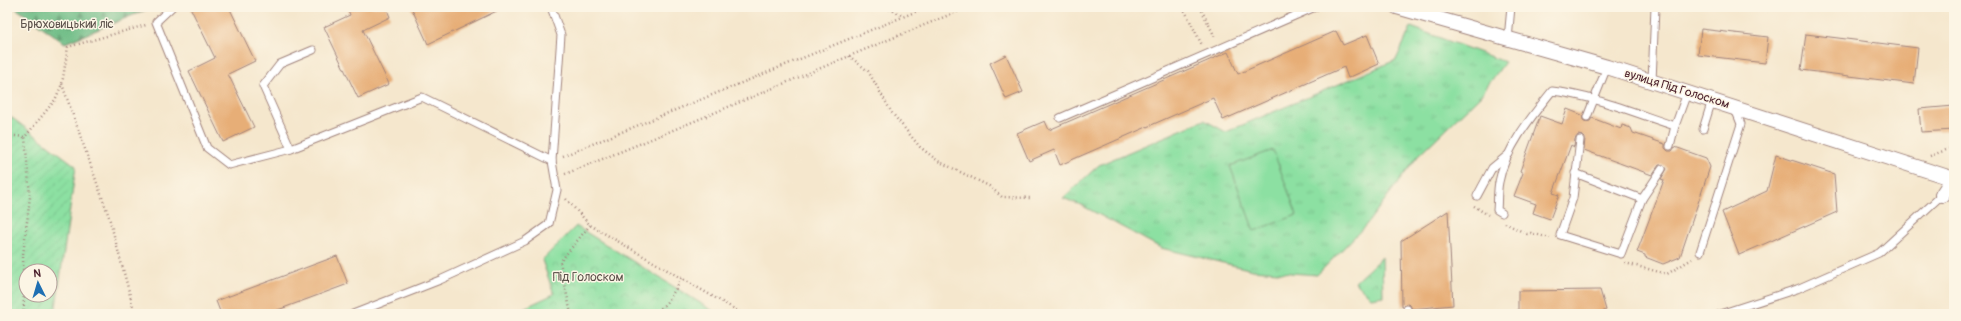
<svg xmlns="http://www.w3.org/2000/svg" width="1961" height="321" viewBox="0 0 1961 321" font-family="Pangolin,sans-serif">
<style>
.grass{fill:url(#grass-tufts);stroke:#6b8066}
.forest{fill:url(#forest-firs);stroke:#5e6e5a}
.park{fill:url(#park-crowns);stroke:#6b8066}
.garden{fill:url(#garden-furrows);stroke:#6b8066;fill-rule:evenodd}
.pitch{fill:#8ce0a2;stroke:#6b8066}
.building{fill:#e7ae77}
.lines{fill:none;stroke-linecap:round;stroke-linejoin:round}
.lane-casing{stroke:#a0837c;stroke-width:9}
.street-casing{stroke:#a0837c;stroke-width:16}
.path{stroke:#a0837c;stroke-width:2.5;stroke-dasharray:1 3;stroke-linecap:butt}
.lane{stroke:#fff;stroke-width:7}
.street{stroke:#fff;stroke-width:14}
.labels{text-anchor:middle;dominant-baseline:central;stroke-width:3;stroke-linejoin:round;paint-order:stroke}
.park-label{font-size:12px;fill:#5a4f49;stroke:#fcf5e5}
.street-label{font-size:12px;fill:#4a1f2b;stroke:#fcf5e5}
</style>
<defs>
<pattern id="grass-tufts" width="24" height="20" patternUnits="userSpaceOnUse"><rect width="24" height="20" fill="#8ce0a2"/><path d="M3 7l-1-3M5 7V3M7 7l1-3M15 17l-1-3M17 17v-4M19 17l1-3" fill="none" stroke="#7ac08c"/></pattern>
<pattern id="forest-firs" width="22" height="20" patternUnits="userSpaceOnUse"><rect width="22" height="20" fill="#71be88"/><path d="M5 1l3.5 6h-7zM16 11l3.5 6h-7z" fill="#5f9a6f"/></pattern>
<pattern id="park-crowns" width="20" height="18" patternUnits="userSpaceOnUse"><rect width="20" height="18" fill="#8ce0a2"/><path d="M2 6a3 3 0 1 1 6 0M12 15a3 3 0 1 1 6 0" fill="none" stroke="#7ac08c"/></pattern>
<pattern id="garden-furrows" width="10" height="10" patternUnits="userSpaceOnUse"><rect width="10" height="10" fill="#8ce0a2"/><path d="M-1 1l2-2M0 10L10 0M9 11l2-2" fill="none" stroke="#7ac08c"/></pattern>
</defs>
<rect width="100%" height="100%" fill="#fcf5e5"/>
<filter id="ink" filterUnits="userSpaceOnUse"><feTurbulence type="fractalNoise" baseFrequency=".025" numOctaves="2"/><feDisplacementMap in="SourceGraphic" scale="8" xChannelSelector="R" yChannelSelector="G"/><feConvolveMatrix kernelMatrix="1 2 1 2 8 2 1 2 1" color-interpolation-filters="sRGB"/></filter>
<filter id="wash" filterUnits="userSpaceOnUse"><feTurbulence type="fractalNoise" baseFrequency=".012" numOctaves="4" result="noise"/><feDisplacementMap in="SourceGraphic" scale="16" xChannelSelector="R" yChannelSelector="G"/><feGaussianBlur stdDeviation="0.9" result="paint"/><feColorMatrix in="noise" values="0 0 0 0 0 0 0 0 0 0 0 0 0 0 0 0 0 1.4 0 .05"/><feComposite in="paint" operator="in"/></filter>
<g filter="url(#wash)">
<rect width="100%" height="100%" fill="#f5e7cd"/>
<path class="grass" d="M1411 27 1505 62 1480 96 1418 156 1366 225 1317 275 1253 270 1161 248 1081 205 1063 198 1099 165 1204 120 1226 132 1396 60Z"/>
<path class="forest" d="M14 7H153L65 43Z"/>
<g class="park">
<path d="M576 226 718 314H511L554 294 542 260Z"/>
<path d="M1382 257 1383 296 1371 298 1355 282Z"/>
</g>
<path class="garden" d="M7 114 76 166 55 314H7ZM26 271H50V295H26Z"/>
<path class="pitch" d="M1273 150 1297 215 1254 231 1230 166Z"/>
<g id="blocks">
<g class="building">
<path d="M190 7H229L255 61 228 74 254 127 223 142 189 71 215 58Z"/>
<path d="M347 7H386L390 17 363 30 389 84 358 98 324 27 350 15Z"/>
<path d="M411 7H505L428 44Z"/>
<path d="M1701 29 1768 37 1765 63 1698 55Z"/>
<path d="M1336 31 1343 45 1367 35 1379 64 1348 78 1344 67 1223 120 1213 98 1060 165 1054 150 1029 161 1017 133 1045 121 1049 130 1228 52 1238 74Z"/>
<path d="M1806 34 1918 48 1914 84 1801 70Z"/>
<path d="M1006 55 1023 92 1006 99 990 63Z"/>
<path d="M1954 106V130L1921 132 1919 109Z"/>
<path d="M1567 109 1582 115 1583 120 1586 122 1590 121 1592 118 1621 129 1622 125 1631 128 1633 133 1665 144V148L1668 151H1672L1675 147 1706 158 1710 167 1680 257 1663 264 1645 257V255L1637 252 1664 180 1661 179 1667 169 1664 165H1659L1652 175 1584 150 1585 138 1583 136 1578 135 1575 139 1574 147 1571 145 1553 193 1559 195 1550 219 1533 213 1536 204 1514 196 1523 173 1520 171 1540 116 1562 124Z"/>
<path d="M1776 155 1834 174 1837 212 1739 255 1722 212 1767 191Z"/>
<path d="M1448 211 1453 305 1412 309 1410 305 1407 304 1402 307 1401 241Z"/>
<path d="M337 256 348 284 267 314H221L216 301Z"/>
<path d="M1600 290 1606 310 1598 314H1518V291Z"/>
</g>
</g>
</g>
<g filter="url(#ink)">
<use href="#blocks" fill-opacity="0" stroke="#a0837c" stroke-width="1"/>
<g class="lines">
<defs>
<g id="lane">
<path d="M172 7 156 22 207 148 229 165 291 149"/>
<path d="M1508 39 1511 7"/>
<path d="M313 50 280 64 263 86 291 149 422 97 552 161"/>
<path d="M1652 82 1655 7"/>
<path d="M1587 117 1607 67"/>
<path d="M1060 118 1315 7"/>
<path d="M1703 129 1712 100"/>
<path d="M1580 140 1573 198 1560 235 1621 254 1642 199 1662 169"/>
<path d="M1670 146 1675 126 1687 93"/>
<path d="M1575 173 1642 199"/>
<path d="M1477 196 1492 168 1509 154"/>
<path d="M1502 213 1497 210C1498 201 1497 191 1499 182 1505 149 1531 117 1552 91 1595 96 1635 113 1675 126"/>
<path d="M1700 252 1741 124 1735 109"/>
<path d="M1407 309V314"/>
<path d="M353 314 440 280 525 241 549 224 557 190 552 161 561 35 551 7"/>
<path d="M1720 314 1797 289 1879 253 1942 195"/>
</g>
<g id="street">
<path d="M1397 7 1607 67 1954 179"/>
<path d="M1942 195 1953 178"/>
</g>
</defs>
<use href="#lane" class="lane-casing"/>
<use href="#street" class="street-casing"/>
<g class="path">
<path d="M886 7 903 16"/>
<path d="M1183 7 1202 45"/>
<path d="M1200 7 1216 39"/>
<path d="M849 56 868 71 892 113 920 147 938 161 989 186 1002 197 1032 198"/>
<path d="M62 84 109 217 135 314"/>
<path d="M7 135 25 137 55 100 62 84 68 47 146 25"/>
<path d="M563 156 927 7"/>
<path d="M1930 156 1954 147"/>
<path d="M565 174C701 120 834 61 969 7"/>
<path d="M566 199 590 225 743 314"/>
<path d="M1474 206 1488 215"/>
<path d="M1505 223 1527 234 1531 233 1550 238"/>
<path d="M1625 263 1667 274 1692 259"/>
<path d="M24 314 23 255 30 197 25 137"/>
<path d="M571 314 560 262 590 225"/>
<path d="M655 314 668 301 682 279"/>
</g>
<use href="#lane" class="lane"/>
<use href="#street" class="street"/>
</g>
</g>
<g class="labels">
<g class="park-label">
<text x="67" y="24">Брюховицький ліс</text>
<text x="588" y="277">Під Голоском</text>
</g>
<g class="street-label">
<text transform="translate(1677 89) rotate(17)">вулиця Під Голоском</text>
</g>
</g>
<rect width="1961" height="321" fill="none" stroke="#fcf5e5" stroke-width="24"/>
<g transform="translate(38 283) rotate(355)"><circle r="19" fill="#fcf5e5" stroke="#b59f9b"/>
<path d="M0-3L7 15L0 10L-7 15Z" fill="#1f6fb2"/>
<text y="-6" font-size="11" font-weight="bold" text-anchor="middle" fill="#4a1f2b">N</text>
</g>
</svg>
